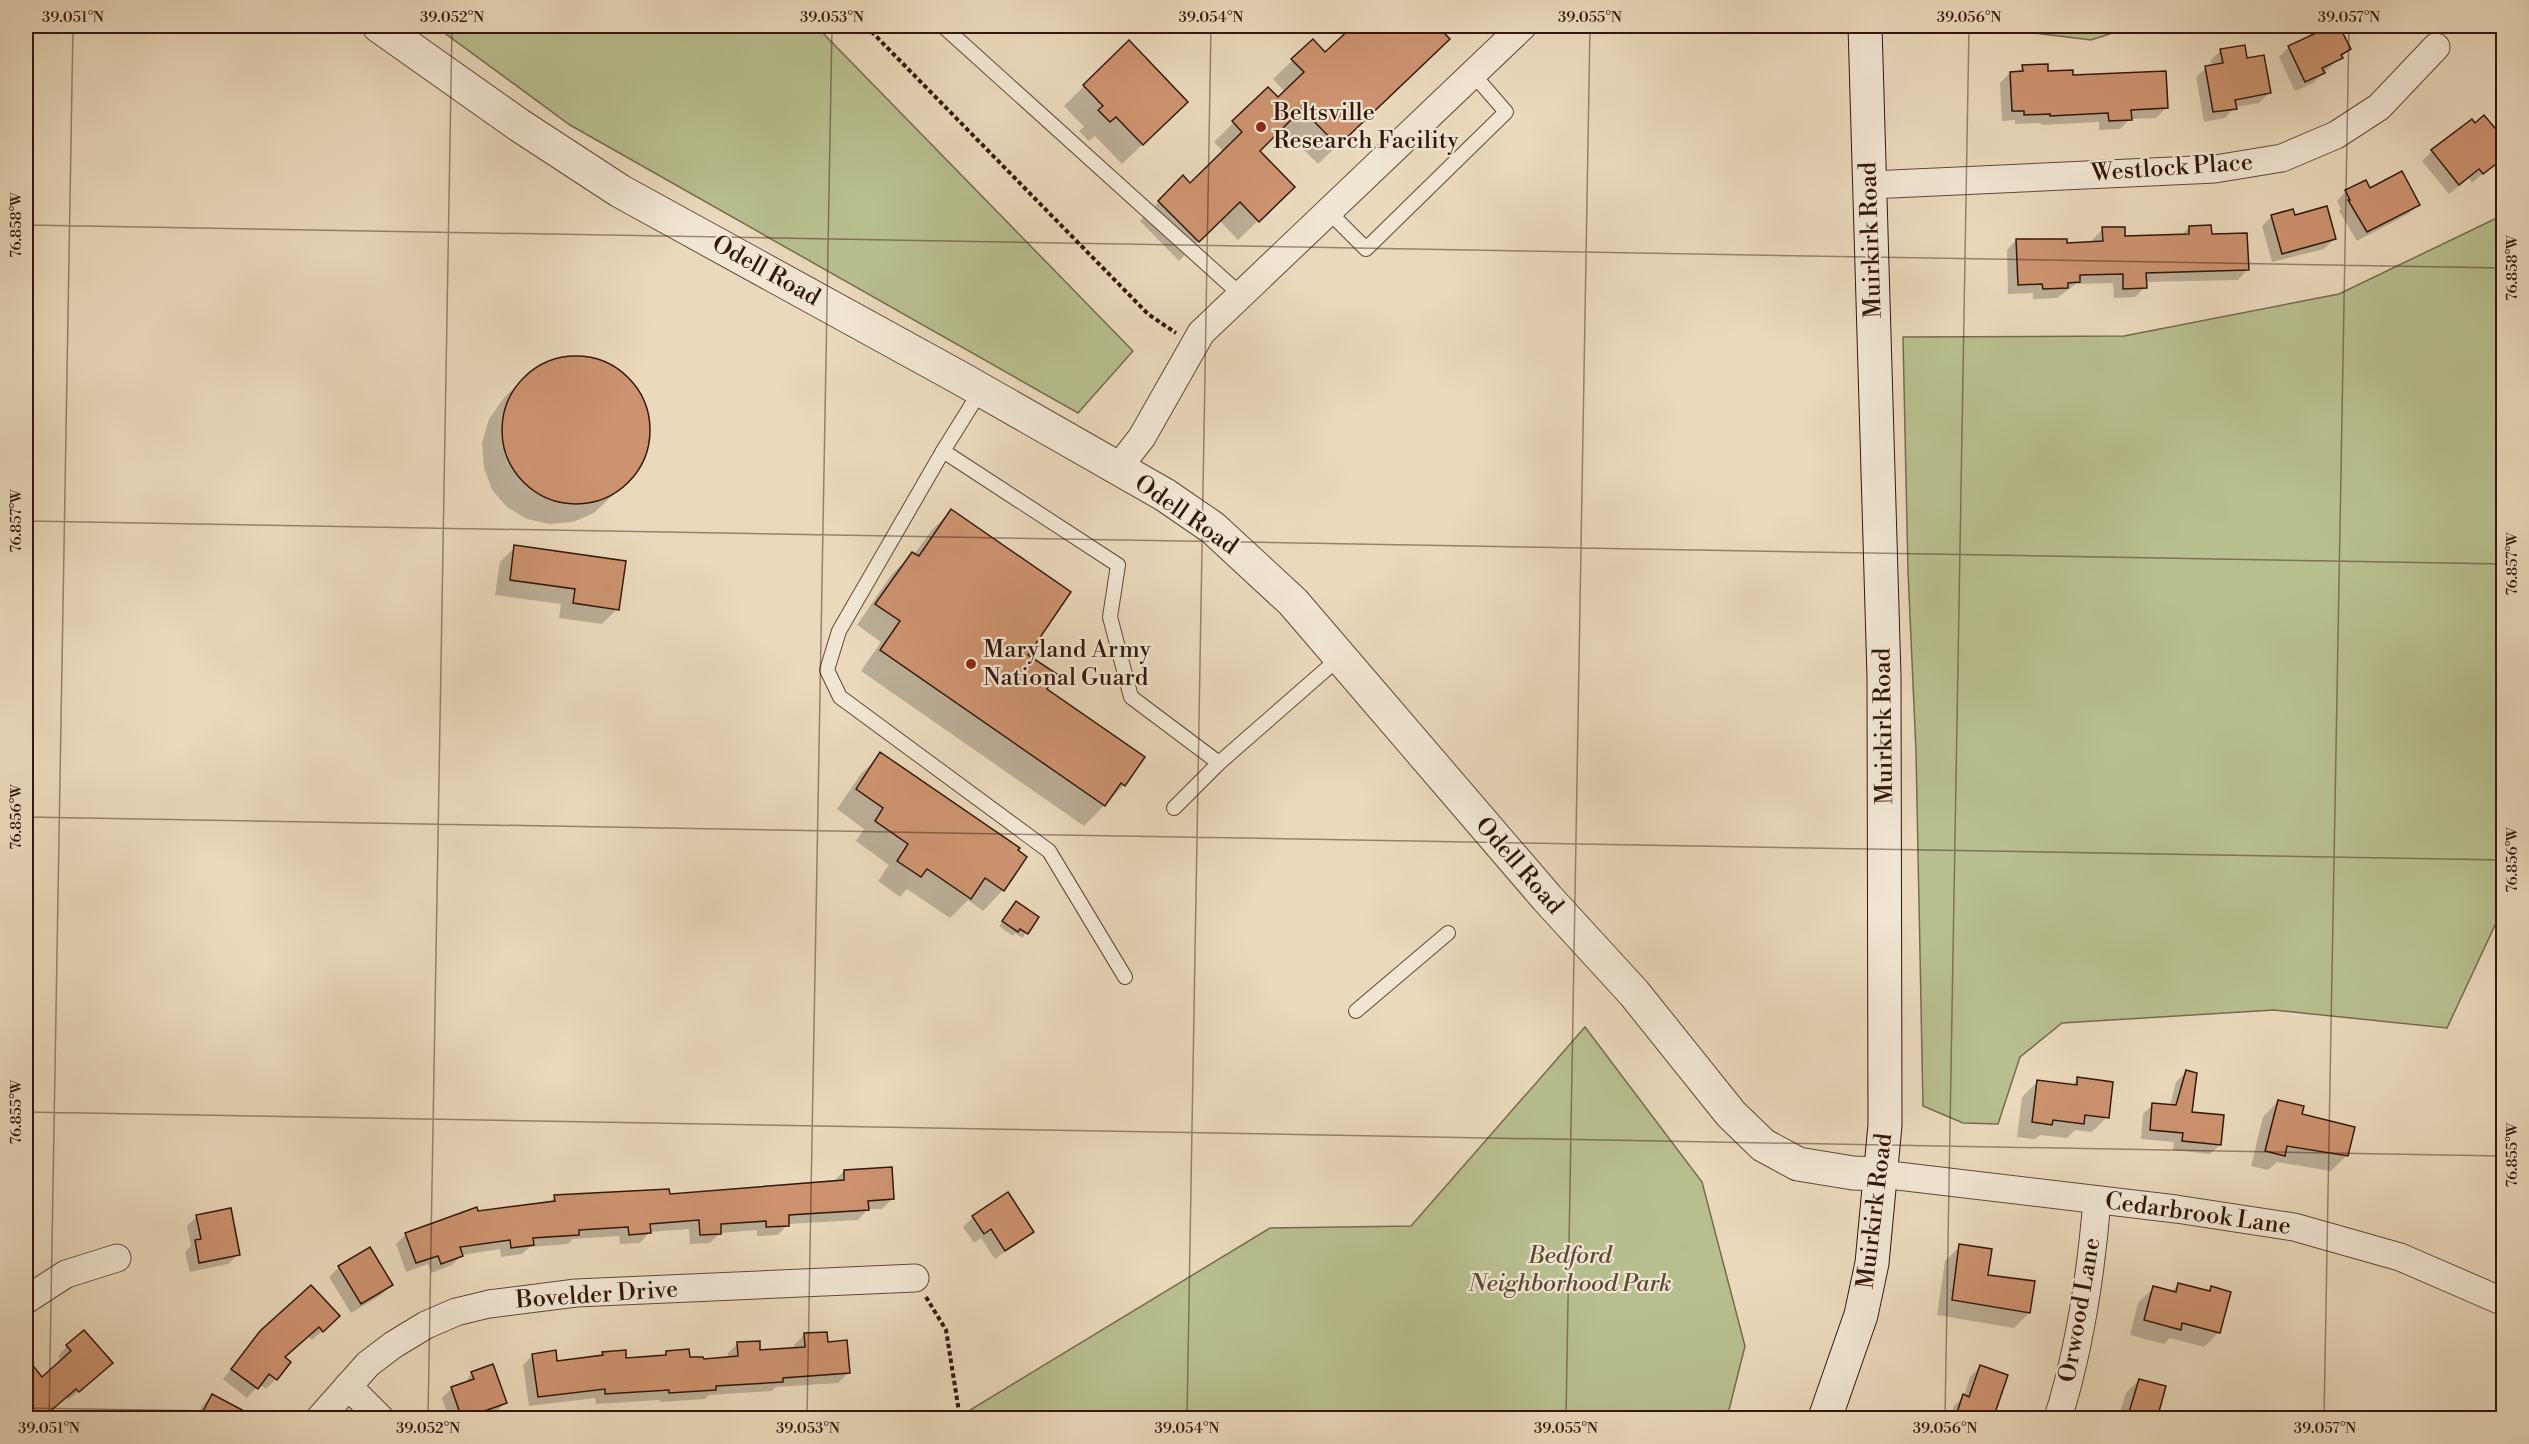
<svg xmlns="http://www.w3.org/2000/svg" width="2529" height="1444" viewBox="0 0 2529 1444" font-family="'Libre Bodoni',serif">
<style>
.green{fill:#b8bf8f;stroke:#766b4d;stroke-width:1.5}
.shadow{fill:#0003}
.building{fill:#cd9370;stroke:#33170b;stroke-width:1.5}
.lines{fill:none;stroke-linecap:round;stroke-linejoin:round}
.service-casing{stroke:#614837;stroke-width:16}
.minor-casing{stroke:#614837;stroke-width:29}
.tertiary-casing{stroke:#614837;stroke-width:35}
.secondary-casing{stroke:#33170b;stroke-width:35}
.path{stroke:#33170b;stroke-width:4;stroke-dasharray:4.5 3;stroke-linecap:butt}
.service{stroke:#f1e6d3;stroke-width:14}
.minor{stroke:#f1e6d3;stroke-width:27}
.tertiary{stroke:#f1e6d3;stroke-width:33}
.secondary{stroke:#f1e6d3;stroke-width:33}
.ticks{fill:none;stroke:#33170b;stroke-width:1.5;stroke-opacity:0.45}
.poi-dot{fill:#8f2418;stroke:#f1e6d3;stroke-width:2}
.labels{text-anchor:middle;dominant-baseline:central;stroke-width:4.5;stroke-linejoin:round;paint-order:stroke}
.poi-label{font-size:24px;fill:#33170b;stroke:#f1e6d3;text-anchor:start}
.street-label{font-size:24px;fill:#33170b;stroke:#f1e6d3}
.park-label{font-size:24px;font-style:italic;fill:#5b4933;stroke:#f1e6d3}
.neatline{fill:none;stroke:#33170b;stroke-width:2}
.ticks-label{font-size:15px;text-anchor:middle;fill:#33170b}
</style>
<rect width="100%" height="100%" fill="#ead9bc"/>
<filter id="stains"><feTurbulence type="fractalNoise" baseFrequency=".00333" numOctaves="4"/><feColorMatrix values="0 0 0 0 .2 0 0 0 0 .09 0 0 0 0 .02 0 0 0 .5 -.17"/></filter>
<radialGradient id="worn" r=".72"><stop offset=".6" stop-color="#630" stop-opacity="0"/><stop offset="1" stop-color="#630" stop-opacity=".3"/></radialGradient>
<g class="green">
<path d="M435 26H816L1133 351 1078 413 570 125Z"/>
<path d="M1976 26H2134L2091 40Z"/>
<path d="M2503 215V908L2447 1028 2274 1010 2062 1023 2020 1057 1998 1124 1963 1123 1923 1106 1916 751 1908 571 1903 337 2124 336 2339 294Z"/>
<path d="M1585 1027 1702 1182 1745 1346 1727 1418H957L1270 1228 1411 1226Z"/>
</g>
<g class="shadow">
<path d="M1355 26H1435L1448 39 1318 164 1282 128 1258 151 1273 206 1238 240 1219 220 1179 261 1140 221 1183 177 1190 185 1224 152 1214 142 1268 89 1278 99 1285 92 1273 79 1313 41 1325 54Z"/>
<path d="M2334 26H2338L2349 49 2313 83 2295 91 2279 57 2289 47Z"/>
<path d="M2221 50 2246 60 2269 93 2259 103 2235 107 2225 118 2204 122 2196 77 2206 68 2212 67 2211 60Z"/>
<path d="M2023 67 2071 77 2166 108 2156 118 2130 119 2120 129 2099 130V122L2041 125V123L2015 124V120L2002 121 2000 83 2010 73H2017Z"/>
<path d="M1084 86 1166 122 1122 164 1095 136 1089 141 1079 131 1084 127 1064 106Z"/>
<path d="M2432 151 2501 158 2472 183 2469 178 2449 194 2422 161Z"/>
<path d="M2370 190 2418 205 2408 214 2357 241 2339 211 2341 209 2337 201 2346 191Z"/>
<path d="M2272 216 2294 217 2334 239 2324 249 2272 262 2262 226Z"/>
<path d="M2189 227 2211 236 2247 270 2238 280 2145 282V287L2135 297 2114 298 2113 283 2076 284 2057 298 2033 299V293L2008 294 2007 250 2016 240 2066 245 2093 243V239L2103 229 2124 238 2181 236Z"/>
<path d="M569 357 593 359 616 369 634 387 645 409 649 434 644 456 632 476 611 497 594 513 573 522 549 524 527 519 507 507 492 490 484 468 482 443 489 419 503 399 524 378 545 364Z"/>
<path d="M951 511 1044 690 1124 785 1084 826 861 671 881 642 857 625 892 574 912 554 914 555 931 531Z"/>
<path d="M515 547 617 609 602 624 559 618 561 604 495 595 500 562Z"/>
<path d="M881 754 1025 858 1003 890 983 911 968 900 950 918 907 889 900 897 878 881 889 865 856 841 864 829 837 809 861 774Z"/>
<path d="M1016 903 1037 918 1022 938 1015 933 1013 936 999 926Z"/>
<path d="M2186 1072 2190 1113 2220 1145 2210 1154 2173 1150 2174 1142 2141 1139 2143 1114 2153 1104 2170 1106 2176 1082Z"/>
<path d="M2078 1079 2107 1117 2092 1132 2075 1130 2067 1138 2040 1135 2035 1139 2017 1137 2022 1097 2037 1082 2071 1086Z"/>
<path d="M2278 1101 2300 1115 2346 1156 2331 1171 2277 1162 2268 1170 2251 1166 2263 1117Z"/>
<path d="M844 1171 892 1199 882 1209H868L858 1220 788 1224 778 1235 757 1236V1230L720 1233 710 1243 690 1244 689 1229 650 1232 640 1243 620 1244 619 1236 573 1239 568 1244 530 1247 522 1254 501 1257 500 1249 462 1255 452 1265 431 1273 428 1264 406 1272 396 1244 406 1234 476 1213 548 1203 555 1197 668 1196 834 1181Z"/>
<path d="M197 1216 238 1254 228 1264 190 1272 185 1252 191 1246 187 1226Z"/>
<path d="M973 1217 1032 1232 995 1259 981 1238 974 1243 963 1227Z"/>
<path d="M1960 1246 1987 1276 2029 1313 2014 1328 1937 1315 1945 1261Z"/>
<path d="M339 1267 391 1285 381 1295 351 1313 329 1277Z"/>
<path d="M2179 1284 2208 1292 2211 1288 2219 1332 2204 1347 2170 1338 2164 1344 2130 1335 2138 1303 2153 1288 2171 1292Z"/>
<path d="M328 1326 312 1340 308 1336 284 1358 276 1379 266 1389 260 1384 247 1398 223 1379 261 1332Z"/>
<path d="M804 1335 826 1343 848 1373 838 1383 776 1387 772 1391 709 1395 705 1399 660 1402 659 1400 596 1404 595 1398 529 1406 523 1365 533 1355 556 1363 598 1357 603 1353 625 1359 662 1357 667 1352 702 1361 728 1358V1353L738 1343 759 1351 795 1350 794 1345Z"/>
<path d="M67 1346 101 1373 68 1400 66 1397 41 1418H26V1379L35 1371 42 1379 62 1362 58 1356Z"/>
<path d="M1980 1367 1994 1413 1988 1418H1950L1954 1406 1964 1396 1970 1377Z"/>
<path d="M472 1373 505 1403 495 1413 479 1418H449L442 1398 452 1388 463 1385Z"/>
<path d="M2139 1380 2155 1418H2118L2126 1393Z"/>
<path d="M212 1396 244 1418H196L202 1406Z"/>
</g>
<g class="building">
<path d="M1353 26H1437L1450 39 1338 146 1302 109 1260 151 1295 187 1259 222 1240 202 1199 242 1158 201 1183 175 1190 183 1242 132 1232 121 1268 87 1278 97 1304 72 1291 59 1313 39 1325 52Z"/>
<path d="M2331 26H2339L2351 49 2341 55 2343 58 2322 68 2325 73 2305 82 2288 46Z"/>
<path d="M1129 40 1188 102 1143 145 1116 117 1110 122 1098 110 1103 106 1083 85Z"/>
<path d="M2245 45 2247 58 2264 55 2271 93 2235 100 2237 109 2213 112 2205 66 2223 63 2220 49Z"/>
<path d="M2048 64V71L2073 70V75L2166 71 2168 108 2131 110 2132 120 2109 121 2108 113 2050 116V114L2024 115V111H2012L2010 72 2023 71 2022 65Z"/>
<path d="M2484 115 2504 139V158L2483 174 2479 169 2459 185 2431 150 2472 119 2475 123Z"/>
<path d="M2402 171 2420 205 2367 232 2348 200H2350L2345 190 2366 180 2370 188Z"/>
<path d="M2327 206 2336 239 2282 254 2271 215 2293 209 2295 215Z"/>
<path d="M2211 225 2212 234 2247 233 2249 270 2146 273 2147 288 2123 289V274L2080 275V282L2068 283V288L2043 289 2042 284 2018 285 2016 239H2067V243L2103 241 2102 227H2125V236L2189 234V226Z"/>
<circle cx="576" cy="430" r="74"/>
<path d="M951 509 1071 592 1028 655 1057 674 1047 689 1145 757 1125 786 1121 783 1105 806 880 650 900 621 875 604 912 552 919 556Z"/>
<path d="M514 545 626 561 619 610 573 603 575 589 510 580Z"/>
<path d="M880 752 1020 848 1018 850 1027 857 1004 891 985 878 971 899 927 869 921 877 897 861 908 844 875 821 883 808 856 789Z"/>
<path d="M1016 901 1039 917 1028 934 1020 929 1018 932 1002 921Z"/>
<path d="M2186 1070 2197 1073 2192 1112 2224 1115 2221 1145 2182 1141 2183 1133 2150 1130 2152 1103 2176 1105Z"/>
<path d="M2077 1077 2113 1082 2109 1118 2085 1115 2084 1124 2053 1120 2052 1125 2032 1122 2037 1080 2077 1085Z"/>
<path d="M2278 1100 2304 1106 2302 1114 2355 1127 2348 1156 2287 1146 2285 1156 2265 1151Z"/>
<path d="M892 1167 894 1199 868 1201 869 1210 789 1215V1226L766 1227V1221L721 1224V1234L700 1235 699 1220 650 1224 651 1233 629 1235 628 1227 579 1230V1235L533 1238 534 1245 511 1248 510 1240 460 1247 463 1256 441 1264 438 1256 416 1263 405 1233 477 1207 478 1211 555 1201 554 1195 669 1189 670 1194 844 1180V1170Z"/>
<path d="M1008 1192 1034 1232 1005 1251 991 1229 984 1234 972 1216Z"/>
<path d="M231 1208 240 1255 199 1263 195 1240 201 1239 196 1215Z"/>
<path d="M1959 1244 1992 1249 1988 1275 2035 1281 2030 1313 1952 1300Z"/>
<path d="M370 1247 393 1285 361 1304 338 1266Z"/>
<path d="M2178 1283 2210 1291 2211 1286 2231 1292 2220 1333 2182 1323 2181 1330 2144 1320 2153 1286 2176 1292Z"/>
<path d="M311 1285 340 1316 323 1332 319 1327 285 1357 291 1362 277 1380 269 1374 258 1389 231 1369 260 1331Z"/>
<path d="M84 1330 113 1363 79 1392 76 1389 41 1419H31L26 1413V1357L42 1377 71 1351 66 1345Z"/>
<path d="M827 1332 828 1342 847 1340 850 1373 783 1378V1382L716 1386V1390L669 1393V1390L605 1394V1389L538 1397 532 1354 556 1350 557 1361 603 1355 602 1352 626 1350V1358L666 1355V1351L689 1349 690 1357H703L704 1359 738 1356 737 1342 760 1341V1350L805 1347 804 1333Z"/>
<path d="M493 1364 507 1403 462 1419 451 1387 474 1379 471 1372Z"/>
<path d="M1980 1365 2008 1375 1995 1413 1987 1411 1985 1419H1955L1963 1394 1969 1397Z"/>
<path d="M2139 1379 2166 1386 2157 1419H2127Z"/>
<path d="M212 1394 259 1419H199Z"/>
</g>
<g class="lines">
<defs>
<g id="service">
<path d="M943 26 1241 295"/>
<path d="M1329 212 1366 249 1506 112 1473 74"/>
<path d="M981 390 943 451 1118 565 1110 617 1131 697 1219 763 1339 658"/>
<path d="M943 451 839 631 827 670 840 697 1049 851 1125 977"/>
<path d="M1174 808 1219 763"/>
<path d="M1356 1011 1448 933"/>
</g>
<g id="minor">
<path d="M1870 185 2215 169 2282 158 2336 135 2379 107 2436 47"/>
<path d="M1118 468 1142 437 1201 333 1523 26"/>
<path d="M1881 1174 2176 1209 2294 1227 2400 1257 2504 1302"/>
<path d="M26 1300 66 1274 117 1258"/>
<path d="M348 1386 380 1418"/>
<path d="M320 1418 368 1364 393 1345 426 1325 456 1312 489 1304 576 1293 915 1278"/>
<path d="M2058 1418C2080 1348 2091 1274 2097 1200"/>
</g>
<path id="tertiary" d="M379 26 519 125 620 191 960 378 1165 495 1213 528 1293 602 1547 898 1634 993 1731 1114 1763 1145 1798 1164 1853 1173 1881 1174"/>
<path id="secondary" d="M1825 1418 1861 1315 1872 1263 1885 1125 1884 677 1865 26"/>
</defs>
<use href="#service" class="service-casing"/>
<use href="#minor" class="minor-casing"/>
<use href="#tertiary" class="tertiary-casing"/>
<use href="#secondary" class="secondary-casing"/>
<g class="path">
<path d="M866 26 1148 314 1176 333"/>
<path d="M926 1297 946 1330 960 1418"/>
</g>
<use href="#service" class="service"/>
<use href="#minor" class="minor"/>
<use href="#tertiary" class="tertiary"/>
<use href="#secondary" class="secondary"/>
</g>
<path class="ticks" d="M26 225 2504 268M26 521 2504 564M26 817 2504 860M26 1112 2504 1156M26 1408 628 1418M49 1418 73 26M428 1418 452 26M807 1418 832 26M1187 1418 1211 26M1566 1418 1590 26M1945 1418 1969 26M2324 1418 2349 26"/>
<g class="poi-dot">
<circle cx="1261" cy="127" r="6"/>
<circle cx="971" cy="664" r="6"/>
</g>
<g class="labels">
<g class="poi-label">
<text x="1273" y="113">Beltsville<tspan x="1273" dy="28">Research Facility</tspan></text>
<text x="983" y="650">Maryland Army<tspan x="983" dy="28">National Guard</tspan></text>
</g>
<g class="street-label">
<text transform="translate(2172 168) rotate(-4)">Westlock Place</text>
<text transform="translate(1871 240) rotate(-92)">Muirkirk Road</text>
<text transform="translate(766 271) rotate(29)">Odell Road</text>
<text transform="translate(1186 515) rotate(35)">Odell Road</text>
<text transform="translate(1884 726) rotate(-91)">Muirkirk Road</text>
<text transform="translate(1519 866) rotate(49)">Odell Road</text>
<text transform="translate(1875 1211) rotate(-83)">Muirkirk Road</text>
<text transform="translate(2198 1214) rotate(8)">Cedarbrook Lane</text>
<text transform="translate(597 1295) rotate(-4)">Bovelder Drive</text>
<text transform="translate(2080 1310) rotate(-80)">Orwood Lane</text>
</g>
<g class="park-label">
<text x="1570" y="1256">Bedford<tspan x="1570" dy="28">Neighborhood Park</tspan></text>
</g>
</g>
<rect width="2529" height="1444" fill="none" stroke="#ead9bc" stroke-width="66"/>
<rect x="33" y="33" width="2463" height="1378" class="neatline"/>
<g class="ticks-label">
<text x="73" y="22">39.051°N</text>
<text x="452" y="22">39.052°N</text>
<text x="832" y="22">39.053°N</text>
<text x="1211" y="22">39.054°N</text>
<text x="1590" y="22">39.055°N</text>
<text x="1969" y="22">39.056°N</text>
<text x="2349" y="22">39.057°N</text>
<text transform="translate(16 225) rotate(-90)" y="5">76.858°W</text>
<text transform="translate(2512 268) rotate(-90)" y="5">76.858°W</text>
<text transform="translate(16 521) rotate(-90)" y="5">76.857°W</text>
<text transform="translate(2512 564) rotate(-90)" y="5">76.857°W</text>
<text transform="translate(16 817) rotate(-90)" y="5">76.856°W</text>
<text transform="translate(2512 860) rotate(-90)" y="5">76.856°W</text>
<text transform="translate(16 1112) rotate(-90)" y="5">76.855°W</text>
<text transform="translate(2512 1155) rotate(-90)" y="5">76.855°W</text>
<text x="49" y="1433">39.051°N</text>
<text x="428" y="1433">39.052°N</text>
<text x="808" y="1433">39.053°N</text>
<text x="1187" y="1433">39.054°N</text>
<text x="1566" y="1433">39.055°N</text>
<text x="1945" y="1433">39.056°N</text>
<text x="2325" y="1433">39.057°N</text>
</g>
<rect width="100%" height="100%" filter="url(#stains)"/>
<rect width="100%" height="100%" fill="url(#worn)"/>
</svg>
